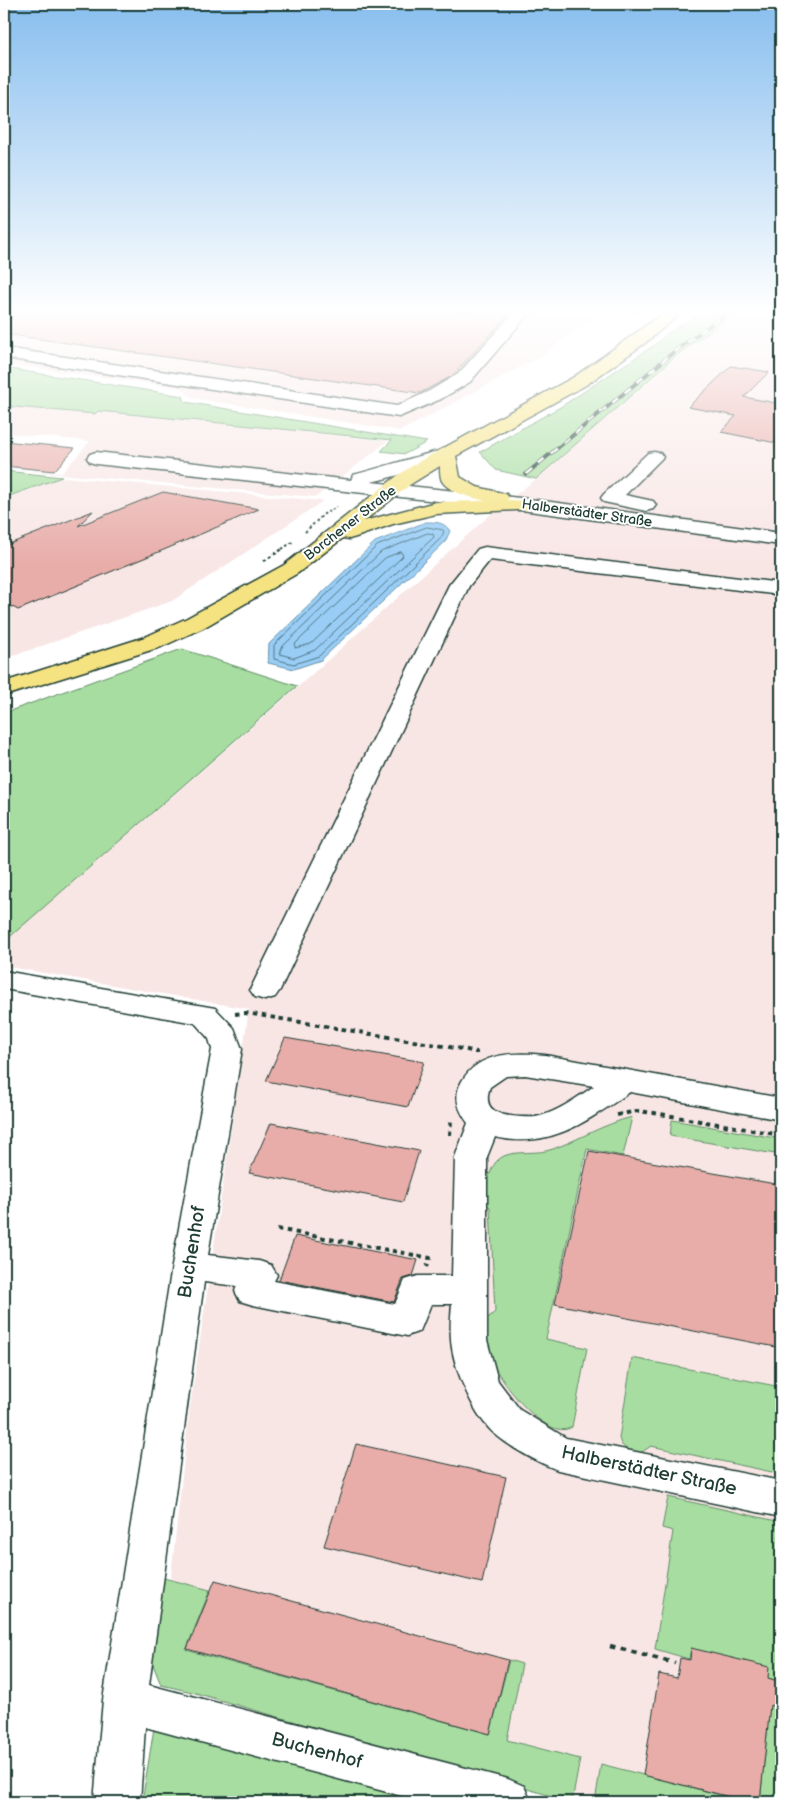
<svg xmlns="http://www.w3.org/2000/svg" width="785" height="1806" viewBox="0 0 785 1806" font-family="'Balsamiq Sans',sans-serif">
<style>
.built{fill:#f8e6e5}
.green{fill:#a7dda0;stroke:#638d6a}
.water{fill:#99cdf6;stroke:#6893a8}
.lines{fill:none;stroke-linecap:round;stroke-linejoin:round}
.shore{stroke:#507782;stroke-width:1}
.building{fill:#e8ada9;stroke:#1f3d34}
.minor-casing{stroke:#1f3d34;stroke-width:3}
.major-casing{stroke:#1f3d34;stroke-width:3}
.path-far3{stroke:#1f3d34;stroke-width:2;stroke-dasharray:2.5 2.5;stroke-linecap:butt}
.path-far2{stroke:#1f3d34;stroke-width:2.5;stroke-dasharray:3 3;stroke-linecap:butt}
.path-far1{stroke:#1f3d34;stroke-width:4;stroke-dasharray:4.5 4.5;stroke-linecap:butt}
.path{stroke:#1f3d34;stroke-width:4.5;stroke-dasharray:5.5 5.5;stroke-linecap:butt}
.minor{fill:#fff;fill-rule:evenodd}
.major{fill:#f5e382;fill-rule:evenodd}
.rail-casing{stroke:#1f3d34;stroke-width:4}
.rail{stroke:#fff;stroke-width:2.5;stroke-dasharray:8;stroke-linecap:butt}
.labels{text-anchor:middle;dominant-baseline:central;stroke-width:4;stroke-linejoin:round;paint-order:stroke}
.far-street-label{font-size:14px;fill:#1f3d34;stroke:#fff}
.near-street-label{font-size:19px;fill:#1f3d34;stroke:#fff}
</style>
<rect width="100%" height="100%" fill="#fff"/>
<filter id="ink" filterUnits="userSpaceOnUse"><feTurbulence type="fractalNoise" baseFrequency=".02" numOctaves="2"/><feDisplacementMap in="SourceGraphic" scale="10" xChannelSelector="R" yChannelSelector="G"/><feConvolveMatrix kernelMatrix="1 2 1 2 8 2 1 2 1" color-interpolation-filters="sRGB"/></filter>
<g filter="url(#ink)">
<g class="built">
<path d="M4 312H602L541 356 401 431 192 398 182 388 4 364Z"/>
<path d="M737 312H781V1802H579L159 1684 189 1414 249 1009 4 966V942L300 685 491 514 536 479 677 357Z"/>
<path d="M4 406 95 414 98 411 388 441 316 497 4 469 62 473 90 441 4 433Z"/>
<path d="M64 477 323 501 172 601 4 659V499Z"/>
</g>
<g class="green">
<path d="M702 312H736L676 356 536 479 496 470 480 452 562 406 656 344 668 333Z"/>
<path d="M4 368 183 396 185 402 427 442 405 454 381 451 392 440 98 411 95 414 4 406Z"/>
<path d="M4 471 62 477 4 498Z"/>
<path d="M182 649 297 686 4 942V713Z"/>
<path d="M632 1117 623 1156 587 1149 546 1339 587 1348 572 1427C546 1443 500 1381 491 1360 486 1349 485 1334 483 1322L495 1312 490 1207 479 1197 482 1184 487 1173 490 1174C493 1165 496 1160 504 1156 517 1150 537 1155 553 1149 580 1139 604 1124 632 1117Z"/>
<path d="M672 1120 781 1139V1155L670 1136Z"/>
<path d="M632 1358 781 1387V1474L651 1446 639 1454H631L621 1444 619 1438Z"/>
<path d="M668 1497 781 1522V1682L768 1678 691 1648 689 1659 655 1649 673 1531 662 1528Z"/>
<path d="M160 1577 210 1590 186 1650 490 1734 509 1660 522 1664 507 1740 580 1759 572 1802 192 1692 161 1685 152 1662Z"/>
<path d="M770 1705 781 1708V1802H760Z"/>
<path d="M154 1728 427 1802H142Z"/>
<path d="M601 1764 747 1802H595Z"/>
</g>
<path class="water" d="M426 522C437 522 444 522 450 531L445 542 321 660 294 669 268 663 269 644 375 542Z"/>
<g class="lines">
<g class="shore">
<path d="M427 527 443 530 444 532 440 539 319 656 294 664 274 659V645L377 546Z"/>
<path d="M428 533 433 534 434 537 315 650 294 658 280 654 281 648 381 552Z"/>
<path d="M401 552 403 556 311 644 295 648V644L385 558Z"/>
</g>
</g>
<g class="building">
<path d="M4 312H485L508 315 452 376 420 393 4 334Z"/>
<path d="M731 366 769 372 744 397 781 404V444L721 432 736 416 688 407Z"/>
<path d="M4 441 75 448 54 471 4 466Z"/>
<path d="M163 492 259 509 166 549 18 610 4 602V546L93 511 78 526Z"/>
<path d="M285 1038 424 1062 408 1107 266 1081Z"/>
<path d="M271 1123 419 1151 403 1202 249 1173Z"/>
<path d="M589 1151 781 1185V1348L555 1304Z"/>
<path d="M295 1236 418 1260 413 1276 403 1279 394 1302 279 1280Z"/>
<path d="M356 1444 506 1477 482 1583 324 1546Z"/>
<path d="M215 1580 508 1660 490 1734 187 1649Z"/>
<path d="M691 1648 769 1667 768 1678 781 1682V1708L770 1705 760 1802H750L643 1775 659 1674 677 1678 680 1658 690 1660Z"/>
</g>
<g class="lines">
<defs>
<g id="minor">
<path d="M514 312H530L470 382 441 399 399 417 4 358V348L397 406 429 391 458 374Z"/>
<path d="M447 449 453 450 456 454 453 458C426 466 399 476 371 482L529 499 781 533V545L529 511 96 464 90 462 87 458 90 454 96 452 351 480 353 475C385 467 415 456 447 449Z"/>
<path d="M654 452 660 453 663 457 625 495 653 501 656 505 653 509 646 511 604 502 601 498 604 494 648 453Z"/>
<path d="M485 547 781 583V595L490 560 469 586 280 990 275 997 265 1000 255 997 250 990 449 585 478 549Z"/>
<path d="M4 971 215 1008 234 1028 242 1049 208 1255 259 1261 271 1265 277 1275 274 1281 395 1304 405 1280 418 1276H452L455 1157 468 1123C458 1110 453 1096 462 1081 479 1052 515 1052 545 1055L781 1098V1120L630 1092C587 1121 550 1150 495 1137L487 1157V1340L498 1381 520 1410 566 1438 781 1481V1517L558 1470C537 1462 513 1449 495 1434 474 1417 452 1365 451 1339 450 1327 451 1315 452 1304H431L420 1331 407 1336 253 1305 240 1301 235 1291 237 1286 204 1282 149 1685 508 1779 524 1786 531 1802H424L145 1727 140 1802H94L103 1700 172 1266 212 1049 209 1039 195 1023 4 989ZM525 1075 594 1086C578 1097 559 1111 540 1116 534 1118 527 1117 521 1117 501 1116 481 1112 490 1087L506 1076Z"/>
</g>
<path id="major" d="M665 312H682L645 343 586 385 456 456 460 477 477 487 506 494 509 498 507 500 536 501 539 505 536 509 436 514 393 524 356 537 349 539 343 538 298 573 203 628 161 647 4 696V682L145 637 187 618 284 565 397 476 418 462 574 377ZM440 466C440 470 440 477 442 481 449 493 474 498 486 501L436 502 364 521 411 484Z"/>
</defs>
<use href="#minor" class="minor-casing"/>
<use href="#major" class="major-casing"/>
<g class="path-far3">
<path d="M632 312 642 314"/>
<path d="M305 532 324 514 337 507"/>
<path d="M282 549 294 541"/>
</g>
<g class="path-far2">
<path d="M264 561 284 548"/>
<path d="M4 607 9 605"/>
</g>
<g class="path-far1">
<path d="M235 1014 246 1013 467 1050 476 1052V1054"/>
<path d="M617 1115 637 1111 654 1113 781 1135"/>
<path d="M450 1135 451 1119"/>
<path d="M277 1229 430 1258 427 1267"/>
</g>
<path class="path" d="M610 1646 675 1663"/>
<use href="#minor" class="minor"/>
<use href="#major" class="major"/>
<defs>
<path id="rail" d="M526 474 675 351 728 312"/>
</defs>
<use href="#rail" class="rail-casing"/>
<use href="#rail" class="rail"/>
</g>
</g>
<linearGradient id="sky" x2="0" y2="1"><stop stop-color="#88beee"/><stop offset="0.55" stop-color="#fff"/><stop offset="1" stop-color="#fff" stop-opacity="0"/></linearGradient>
<rect width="785" height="565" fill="url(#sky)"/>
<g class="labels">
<g class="far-street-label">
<text transform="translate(587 513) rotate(8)">Halberstädter Straße</text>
<text transform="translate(350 523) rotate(-38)">Borchener Straße</text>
</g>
<g class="near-street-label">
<text transform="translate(192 1252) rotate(-81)">Buchenhof</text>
<text transform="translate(649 1471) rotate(12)">Halberstädter Straße</text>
<text transform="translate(317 1751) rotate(15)">Buchenhof</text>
</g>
</g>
<rect width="785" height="1806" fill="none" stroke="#fff" stroke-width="20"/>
<rect x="10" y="10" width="765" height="1786" fill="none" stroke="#1f3d34" stroke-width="2" filter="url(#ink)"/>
</svg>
